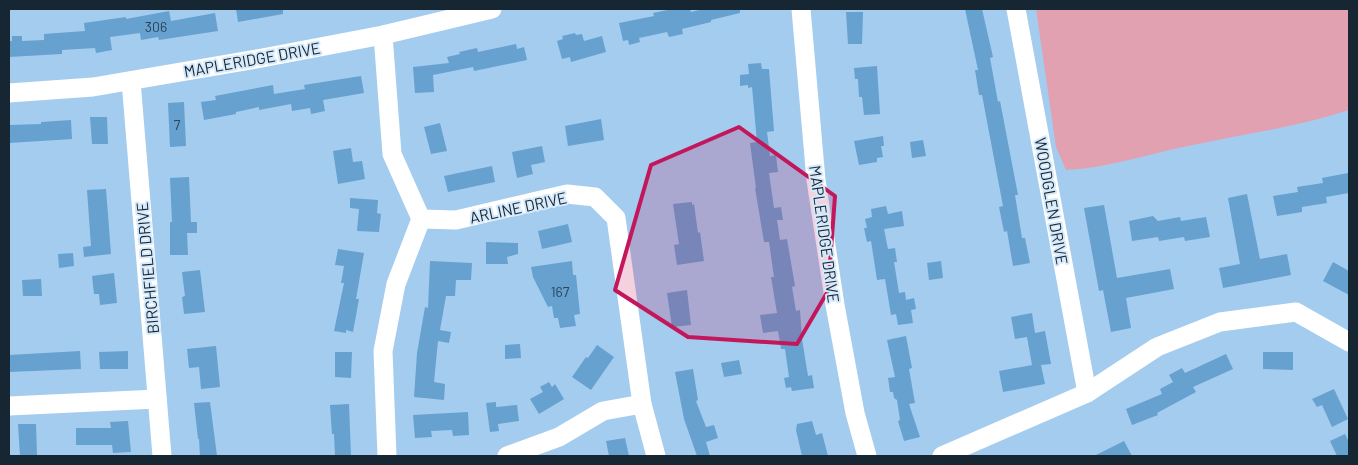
<svg xmlns="http://www.w3.org/2000/svg" width="1358" height="465" viewBox="0 0 1358 465" font-family="Barlow,sans-serif">
<style>
.green{fill:#e2a1b0}
.building{fill:#66a1d0}
.lines{fill:none;stroke-linecap:round;stroke-linejoin:round}
.minor{stroke:#fff;stroke-width:19}
.marked{fill:#c2185b;fill-opacity:0.2;stroke:#c2185b;stroke-width:4;stroke-linejoin:round}
.labels{text-anchor:middle;dominant-baseline:central;stroke-width:4;stroke-linejoin:round;paint-order:stroke}
.number-label{font-size:14px;fill:#2b455a}
.street-label{font-size:16px;fill:#172633;stroke:#d6eafb}
</style>
<rect width="100%" height="100%" fill="#a4ccee"/>
<path class="green" d="M1036 9H1349V110C1298 127 1245 134 1193 145 1151 153 1109 168 1066 170L1056 147Z"/>
<g class="building">
<path d="M236 9H283V14L238 22Z"/>
<path d="M672 9H690L691 12 703 9H740V13L711 20V22L682 29 683 34 669 37 667 32 639 38 640 42 629 45 628 40 623 41 619 23 654 16 653 13Z"/>
<path d="M965 9H982L993 57 990 58 998 102 1000 101 1018 195H1015L1022 238H1025L1030 263 1013 266 1007 231 1004 232 999 207 1003 206 982 95H979L975 70H978Z"/>
<path d="M169 11 171 21 215 13 218 31 159 40 158 37 141 40 140 33 110 37 112 50 96 53 95 48 62 50V54L9 57V41H12V36H22V41L44 40V34L85 31 84 23 126 17V19Z"/>
<path d="M846 12H863L862 44H848Z"/>
<path d="M575 33 576 35 582 34 584 41 602 36 606 52 571 62 570 57 562 59 557 41 563 39 562 36Z"/>
<path d="M516 44 517 49 524 47 527 60 474 71 473 67 433 75 434 92 415 93 413 67 449 63 447 57 460 54 459 52 477 48 478 52Z"/>
<path d="M761 63 762 69H769L774 131 767 132 770 156 776 155 778 172 769 173 774 208 781 207 783 220H777L780 240 787 239 795 286 792 287 796 311 800 310 802 339 808 376 812 375 814 388 792 391 791 387 786 388 784 378 789 377 785 349H781L778 331 763 333 760 315 777 313 771 277H774L769 242H764L755 188H756L750 143 757 142 752 87 748 88V85L740 86V75L749 74 748 64Z"/>
<path d="M877 66 880 114 864 115 862 97H859L858 79H855L854 68Z"/>
<path d="M361 76 364 93 323 100 325 111 311 114 310 108 292 111 291 104 259 110V107L236 112V114L204 120 201 102 216 100 215 96 273 85 274 94 305 89 304 85Z"/>
<path d="M184 102 186 146 170 147 168 103Z"/>
<path d="M90 117H107L108 144H92Z"/>
<path d="M601 119 604 140 568 146 565 126Z"/>
<path d="M71 120 72 139 9 143V125L41 124V122Z"/>
<path d="M440 123 447 151 431 154 424 127Z"/>
<path d="M883 136 884 146H881L883 157 877 158V162L859 165 854 141Z"/>
<path d="M923 140 926 156 912 158 910 142Z"/>
<path d="M542 146 545 162 531 165 533 174 517 178 512 152Z"/>
<path d="M351 148 353 162 362 161 365 179 338 184 333 151Z"/>
<path d="M492 166 495 182 448 192 444 176Z"/>
<path d="M1348 173 1349 193 1326 197 1327 203 1302 207V212L1277 216 1273 196 1298 192 1297 187 1323 183 1322 178Z"/>
<path d="M189 177 191 222H197V233H187L188 255H170V222H172L170 178Z"/>
<path d="M106 189 111 254 84 257 83 247 91 246 87 190Z"/>
<path d="M1247 194 1260 259 1287 254 1291 275 1223 288 1219 268 1240 264 1228 198Z"/>
<path d="M350 198 378 200 377 213 381 214 379 232 357 231 359 209 350 208Z"/>
<path d="M692 202V205L694 204 698 233 700 232 704 261 677 265 674 245 679 244 673 204Z"/>
<path d="M1104 205 1117 278 1170 269 1174 289 1126 298 1131 328 1111 332 1103 290 1099 291 1084 208Z"/>
<path d="M886 206 888 214 902 211 904 226 884 229 888 249 895 248 897 262H894L899 293 905 292 906 300 914 298 916 309 911 310 913 323 898 325 896 314 891 315 885 279 877 280 871 241 867 242 864 228H867L865 219 872 217 871 209Z"/>
<path d="M1153 216 1158 221 1180 217 1181 221 1206 217 1210 237 1185 241 1184 237 1159 241 1158 237 1132 241 1129 221Z"/>
<path d="M568 224 572 242 542 249 538 231Z"/>
<path d="M486 242 518 243V254L507 257 508 264H486Z"/>
<path d="M338 249 364 253 356 299H359L353 332 346 330V333L334 331 344 283H341L344 266 335 265Z"/>
<path d="M73 253 74 266 59 268 58 254Z"/>
<path d="M430 261 472 263 471 280H456L455 296H446L440 330 451 332 449 343 438 341 434 382 445 384 444 400 414 397 417 353 425 307 428 308Z"/>
<path d="M572 261 573 275H576L580 314 574 315 576 326 560 328 558 318H554L552 306 548 307 533 277 531 267Z"/>
<path d="M941 261 943 278 929 280 927 263Z"/>
<path d="M1333 262 1349 271V295L1323 281Z"/>
<path d="M200 270 205 312 184 314 182 297 185 296 182 272Z"/>
<path d="M114 273 117 303 100 305 99 294H94L92 276Z"/>
<path d="M41 279 42 296H23L22 280Z"/>
<path d="M687 290 691 325 672 327 667 293Z"/>
<path d="M1032 313 1035 333 1045 331 1051 364 1041 365 1045 384 1003 392 999 371 1032 365 1027 337 1015 339 1011 317Z"/>
<path d="M906 336 912 368 909 369 915 403 909 404 920 437 904 441 898 421 900 420 897 400 894 398 893 392H890L888 378 895 377 887 340Z"/>
<path d="M520 344 521 358 505 359V345Z"/>
<path d="M597 345 614 357 591 390 572 377 586 357 588 358Z"/>
<path d="M216 346 220 387 201 389 199 367 189 368 187 349Z"/>
<path d="M80 351 81 369 9 372V355Z"/>
<path d="M128 351V369H100L99 352Z"/>
<path d="M335 352H352L351 378 335 377Z"/>
<path d="M1263 352H1293V370L1263 369Z"/>
<path d="M1226 354 1233 369 1193 387 1196 392 1157 413 1158 415 1132 425 1126 409 1162 394 1160 389 1173 382 1169 375 1182 368 1185 373Z"/>
<path d="M739 360 742 374 724 377 721 363Z"/>
<path d="M693 369 698 400 696 401 706 427 714 425 718 438 706 442 710 456H697L684 419 675 372Z"/>
<path d="M549 382 552 387 555 384 564 399 539 414 530 399 543 392 540 387Z"/>
<path d="M1334 389 1348 419 1332 427 1322 405 1317 407 1312 399Z"/>
<path d="M210 402 217 456H200L199 439H198L194 403Z"/>
<path d="M496 402V407L517 405 519 421 498 424 499 431 490 432 486 403Z"/>
<path d="M349 404 351 456H335L334 434H332L330 405Z"/>
<path d="M468 412 469 435 453 436 452 430 431 431 432 437 415 438 413 415Z"/>
<path d="M128 421 131 452 113 453 112 445H76V428H111L110 422Z"/>
<path d="M812 421 816 435 822 433 828 456H802L796 430 797 424Z"/>
<path d="M18 424H36L37 456H20Z"/>
<path d="M1345 434 1349 442V456H1337L1330 441Z"/>
<path d="M625 438 629 456H609L606 441Z"/>
<path d="M1124 441 1132 456H1094Z"/>
</g>
<g class="lines">
<g class="minor">
<path d="M801 9 816 180 835 305 855 413 867 456"/>
<path d="M1016 9 1087 393"/>
<path d="M383 35 392 154 421 219"/>
<path d="M131 81 162 456"/>
<path d="M9 93 93 87 262 58 383 35 492 9"/>
<path d="M421 219 456 220 567 194 595 197 616 218 642 404 656 456"/>
<path d="M9 406 157 399"/>
<path d="M387 456 383 351 396 284 421 219"/>
<path d="M507 456 559 437 603 411 642 404"/>
<path d="M942 456 1087 393 1157 347 1220 322 1296 312 1349 342"/>
</g>
</g>
<path class="marked" d="M739 127 835 196 828 291 797 344 688 337 615 290 651 165Z"/>
<g class="labels">
<g class="number-label">
<text x="156" y="26">306</text>
<text x="177" y="124">7</text>
<text x="560" y="291">167</text>
</g>
<g class="street-label">
<text transform="translate(252 59) rotate(-10)">MAPLERIDGE DRIVE</text>
<text transform="translate(1052 201) rotate(80)">WOODGLEN DRIVE</text>
<text transform="translate(518 207) rotate(-12)">ARLINE DRIVE</text>
<text transform="translate(825 234) rotate(82)">MAPLERIDGE DRIVE</text>
<text transform="translate(147 268) rotate(-95)">BIRCHFIELD DRIVE</text>
</g>
</g>
<rect width="1358" height="465" fill="none" stroke="#172633" stroke-width="20"/>
</svg>
